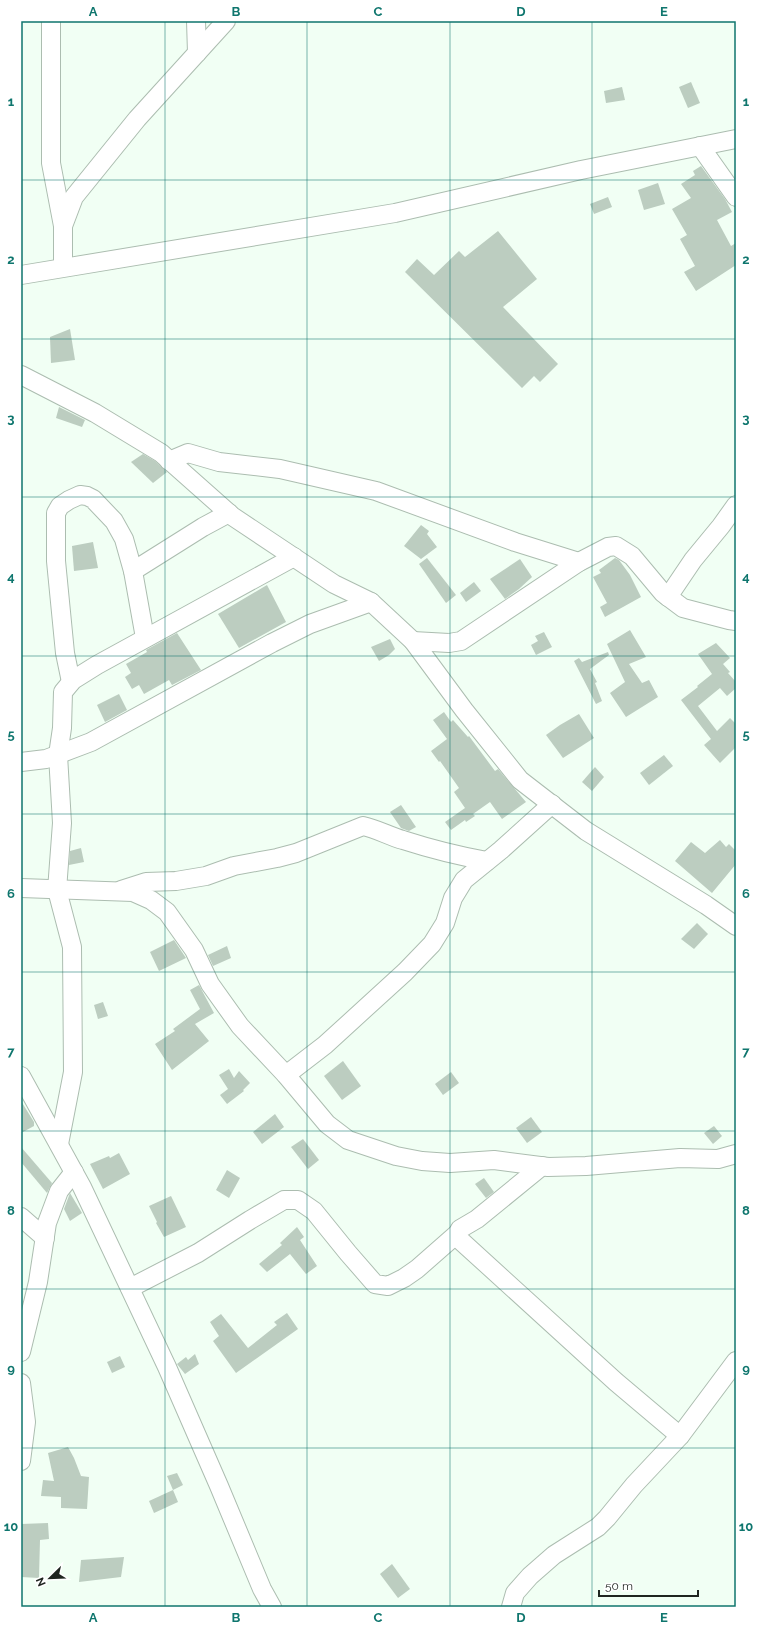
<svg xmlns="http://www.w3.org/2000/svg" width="757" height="1628" viewBox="0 0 757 1628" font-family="Raleway,sans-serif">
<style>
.building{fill:#bccdc0}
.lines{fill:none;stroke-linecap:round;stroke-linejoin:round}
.minor-casing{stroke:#acbdb0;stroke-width:20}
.minor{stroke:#fff;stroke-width:18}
.grid{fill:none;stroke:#0f766e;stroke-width:1;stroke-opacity:0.55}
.neatline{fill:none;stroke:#0f766e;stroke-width:1.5}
.grid-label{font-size:13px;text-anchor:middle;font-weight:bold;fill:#0f766e}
</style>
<rect width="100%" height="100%" fill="#f1fff4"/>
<g class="building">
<path d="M691 82 700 103 688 108 679 87Z"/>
<path d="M622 87 625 100 606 103 604 91Z"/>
<path d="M701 166 725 199 732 212 717 220 731 246 736 243V265L696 291 684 272 695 266 680 239 687 235 672 209 691 198 681 184 695 175 693 171Z"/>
<path d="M658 183 665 204 644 210 638 190Z"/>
<path d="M608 197 612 207 594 214 590 204Z"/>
<path d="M498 231 537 279 503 307 558 364 540 382 534 376 522 388 405 272 417 259 434 275 459 251 465 257Z"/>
<path d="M70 329 75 360 51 363 50 337Z"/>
<path d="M59 407 85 420 82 427 56 418Z"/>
<path d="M143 454 155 461 167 472 153 483 131 462Z"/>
<path d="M421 525 429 531 427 534 437 547 421 559 404 546Z"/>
<path d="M93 542 98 568 74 571 72 546Z"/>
<path d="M427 558 456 595 446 603 419 564Z"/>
<path d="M615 558 619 560 630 575 641 597 605 617 600 607 607 603 593 577 601 573 599 570Z"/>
<path d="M520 559 532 577 519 589 505 599 490 579Z"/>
<path d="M474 582 481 591 466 602 460 593Z"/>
<path d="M267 585 286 622 239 648 218 614Z"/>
<path d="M630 630 646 657 629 664 642 683 649 680 658 697 626 717 610 693 625 682 607 644Z"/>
<path d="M544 632 552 647 536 655 531 645 538 641 535 636Z"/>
<path d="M177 633 201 670 172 685 169 680 144 694 139 685 132 689 125 677 131 673 126 664 147 652 146 650Z"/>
<path d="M390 639 395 649 389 655 379 661 371 647Z"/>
<path d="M716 643 730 658 723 664 730 672 728 673 736 682V688L727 696 720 688 698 706 717 731 730 718 736 724V747L720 763 704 745 711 739 681 700 698 687 697 686 712 674 698 654Z"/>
<path d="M608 652 609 655 590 669 597 682 595 683 602 701 596 704 574 661 579 658 582 662Z"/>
<path d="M119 694 127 710 105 722 97 705Z"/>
<path d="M444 712 451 722 453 720 468 737 469 736 495 771 498 769 526 802 502 819 490 802 473 814 475 816 466 822 465 820 451 830 445 822 465 808 454 792 459 788 440 761 439 762 431 751 447 739 433 720Z"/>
<path d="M579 714 594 738 563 758 546 735 560 725Z"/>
<path d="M664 755 673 766 649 785 640 773Z"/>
<path d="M595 767 604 777 592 791 582 782Z"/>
<path d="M401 805 416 827 409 831 401 828 390 812Z"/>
<path d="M720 840 726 847 729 844 736 851V864L712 893 675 861 691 842 705 853Z"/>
<path d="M81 848 84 862 69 865 70 851Z"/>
<path d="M697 923 708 934 694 949 681 939Z"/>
<path d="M174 940 186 958 159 971 150 952Z"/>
<path d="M227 946 231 958 213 966 208 955Z"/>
<path d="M199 985 214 1013 195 1024 209 1041 172 1070 155 1044 175 1031 173 1029 200 1009 190 990Z"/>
<path d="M103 1002 108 1016 98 1019 94 1005Z"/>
<path d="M343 1061 361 1086 342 1100 324 1076Z"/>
<path d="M229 1069 234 1078 239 1071 250 1083 243 1090 244 1091 227 1104 220 1095 228 1089 219 1075Z"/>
<path d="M451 1072 459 1083 443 1095 435 1084Z"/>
<path d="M21 1101 34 1122V1126L21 1133Z"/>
<path d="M275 1114 284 1127 262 1144 253 1132Z"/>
<path d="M531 1117 542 1132 527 1143 516 1128Z"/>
<path d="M714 1126 722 1136 713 1144 704 1133Z"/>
<path d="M303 1139 319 1160 308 1169 291 1147Z"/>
<path d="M21 1147 52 1183 47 1193 21 1162Z"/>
<path d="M119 1153 130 1174 103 1189 90 1164 109 1156 110 1158Z"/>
<path d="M227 1170 240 1178 229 1198 216 1190Z"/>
<path d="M484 1178 494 1192 486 1198 475 1184Z"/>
<path d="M70 1193 82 1213 70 1221 64 1209Z"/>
<path d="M171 1196 186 1227 164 1237 156 1223 157 1222 149 1206Z"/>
<path d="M297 1227 304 1237 300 1240 317 1266 306 1274 290 1254 267 1272 259 1264 282 1245 280 1243Z"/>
<path d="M287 1313 298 1329 236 1373 213 1341 219 1336 210 1322 221 1314 248 1348 277 1325 274 1322Z"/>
<path d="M195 1354 199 1364 185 1374 177 1364 186 1357 188 1360Z"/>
<path d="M120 1356 125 1367 112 1373 107 1362Z"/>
<path d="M68 1447 74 1458 81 1476 89 1477 87 1509 61 1508V1497L41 1496 43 1480 54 1481 48 1453Z"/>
<path d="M177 1473 183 1485 173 1490 167 1476Z"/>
<path d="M173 1490 178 1502 154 1513 149 1501Z"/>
<path d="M48 1523 49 1539 40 1540 39 1578 21 1577V1524Z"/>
<path d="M124 1557 121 1577 79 1582 81 1560Z"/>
<path d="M392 1564 410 1589 398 1598 380 1574Z"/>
</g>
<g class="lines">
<defs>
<g id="minor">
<path d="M51 21V163L63 226"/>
<path d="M196 21 197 53"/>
<path d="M700 146 736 197"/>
<path d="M63 267V226L74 197 137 119 226 21"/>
<path d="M21 275 395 213 581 170 736 139"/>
<path d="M21 375 95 413 161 453 232 516 334 584 371 602 413 641 464 710 520 780 586 831 706 905 736 926"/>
<path d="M169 461 188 453 219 462 280 469 376 491 515 542 579 562"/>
<path d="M133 571 203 527 229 513"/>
<path d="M668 597 693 560 721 526 736 505"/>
<path d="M413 641 449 643 461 641 579 562 608 547 616 546 632 556 663 593 683 608 729 620 736 621"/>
<path d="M71 682 65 653 56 561V513L60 506 69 500 80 495 87 496 93 499 114 521 124 539 133 571 145 638"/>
<path d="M21 762 46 759 91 742 272 643 310 624 371 602"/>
<path d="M21 888 133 892 151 900 167 912 194 950 210 984 240 1026 286 1075 327 1124 348 1140 396 1156 422 1161 450 1163 494 1160 548 1167 586 1166 680 1158 718 1159 736 1154"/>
<path d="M121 890 146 882 176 881 206 876 234 866 277 858 296 853 363 826C377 829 389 836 403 840 431 849 459 856 487 861"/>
<path d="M286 1075 325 1045 405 972 432 944 445 923 453 898 464 880 501 850 552 804"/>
<path d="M21 1076 82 1187 167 1367 219 1486 262 1589 272 1607"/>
<path d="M59 1144 73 1072 72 947 57 890 62 823 58 755 62 728 63 692 73 680 97 665 294 557"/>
<path d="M542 1166 477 1219 460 1229 458 1233 460 1240 616 1382 680 1436"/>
<path d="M21 1217 45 1238"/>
<path d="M130 1288 198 1253 250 1220 284 1200H298L314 1211 348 1253 375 1284 388 1286 404 1278 417 1269 458 1233"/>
<path d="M21 1352 38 1282 47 1223 59 1191 74 1172"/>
<path d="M21 1383 26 1422 21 1461"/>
<path d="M511 1607 515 1593 530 1576 554 1555 598 1527 607 1518 634 1485 680 1436 736 1361"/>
</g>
</defs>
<use href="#minor" class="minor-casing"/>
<use href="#minor" class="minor"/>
</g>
<path class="grid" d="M165 21V1607M307 21V1607M450 21V1607M592 21V1607M21 180H736M21 339H736M21 497H736M21 656H736M21 814H736M21 972H736M21 1131H736M21 1289H736M21 1448H736"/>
<rect width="757" height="1628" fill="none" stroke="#ffffff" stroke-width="44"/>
<g transform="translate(50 1578) rotate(247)" stroke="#ffffff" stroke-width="3" paint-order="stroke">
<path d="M0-3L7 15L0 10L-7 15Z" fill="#1f2520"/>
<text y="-6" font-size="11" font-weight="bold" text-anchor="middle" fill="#1f2520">N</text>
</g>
<path d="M599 1590v6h99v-6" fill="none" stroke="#1f2520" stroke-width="2"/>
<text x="605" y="1590" font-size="12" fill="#1f2520" stroke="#ffffff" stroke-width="3" paint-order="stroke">50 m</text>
<rect x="22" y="22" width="713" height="1584" class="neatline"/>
<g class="grid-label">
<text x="93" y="16">A</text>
<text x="236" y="16">B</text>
<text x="378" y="16">C</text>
<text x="521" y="16">D</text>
<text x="664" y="16">E</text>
<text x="11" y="106">1</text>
<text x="746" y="106">1</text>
<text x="11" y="264">2</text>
<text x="746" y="264">2</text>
<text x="11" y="423">3</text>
<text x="746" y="423">3</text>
<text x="11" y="581">4</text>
<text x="746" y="581">4</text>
<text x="11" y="739">5</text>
<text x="746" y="739">5</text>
<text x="11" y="898">6</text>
<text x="746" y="898">6</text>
<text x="11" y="1056">7</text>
<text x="746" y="1056">7</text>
<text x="11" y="1215">8</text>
<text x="746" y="1215">8</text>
<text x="11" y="1373">9</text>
<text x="746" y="1373">9</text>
<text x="11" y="1531">10</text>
<text x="746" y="1531">10</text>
<text x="93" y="1622">A</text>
<text x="236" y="1622">B</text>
<text x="378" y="1622">C</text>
<text x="521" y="1622">D</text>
<text x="664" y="1622">E</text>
</g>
</svg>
